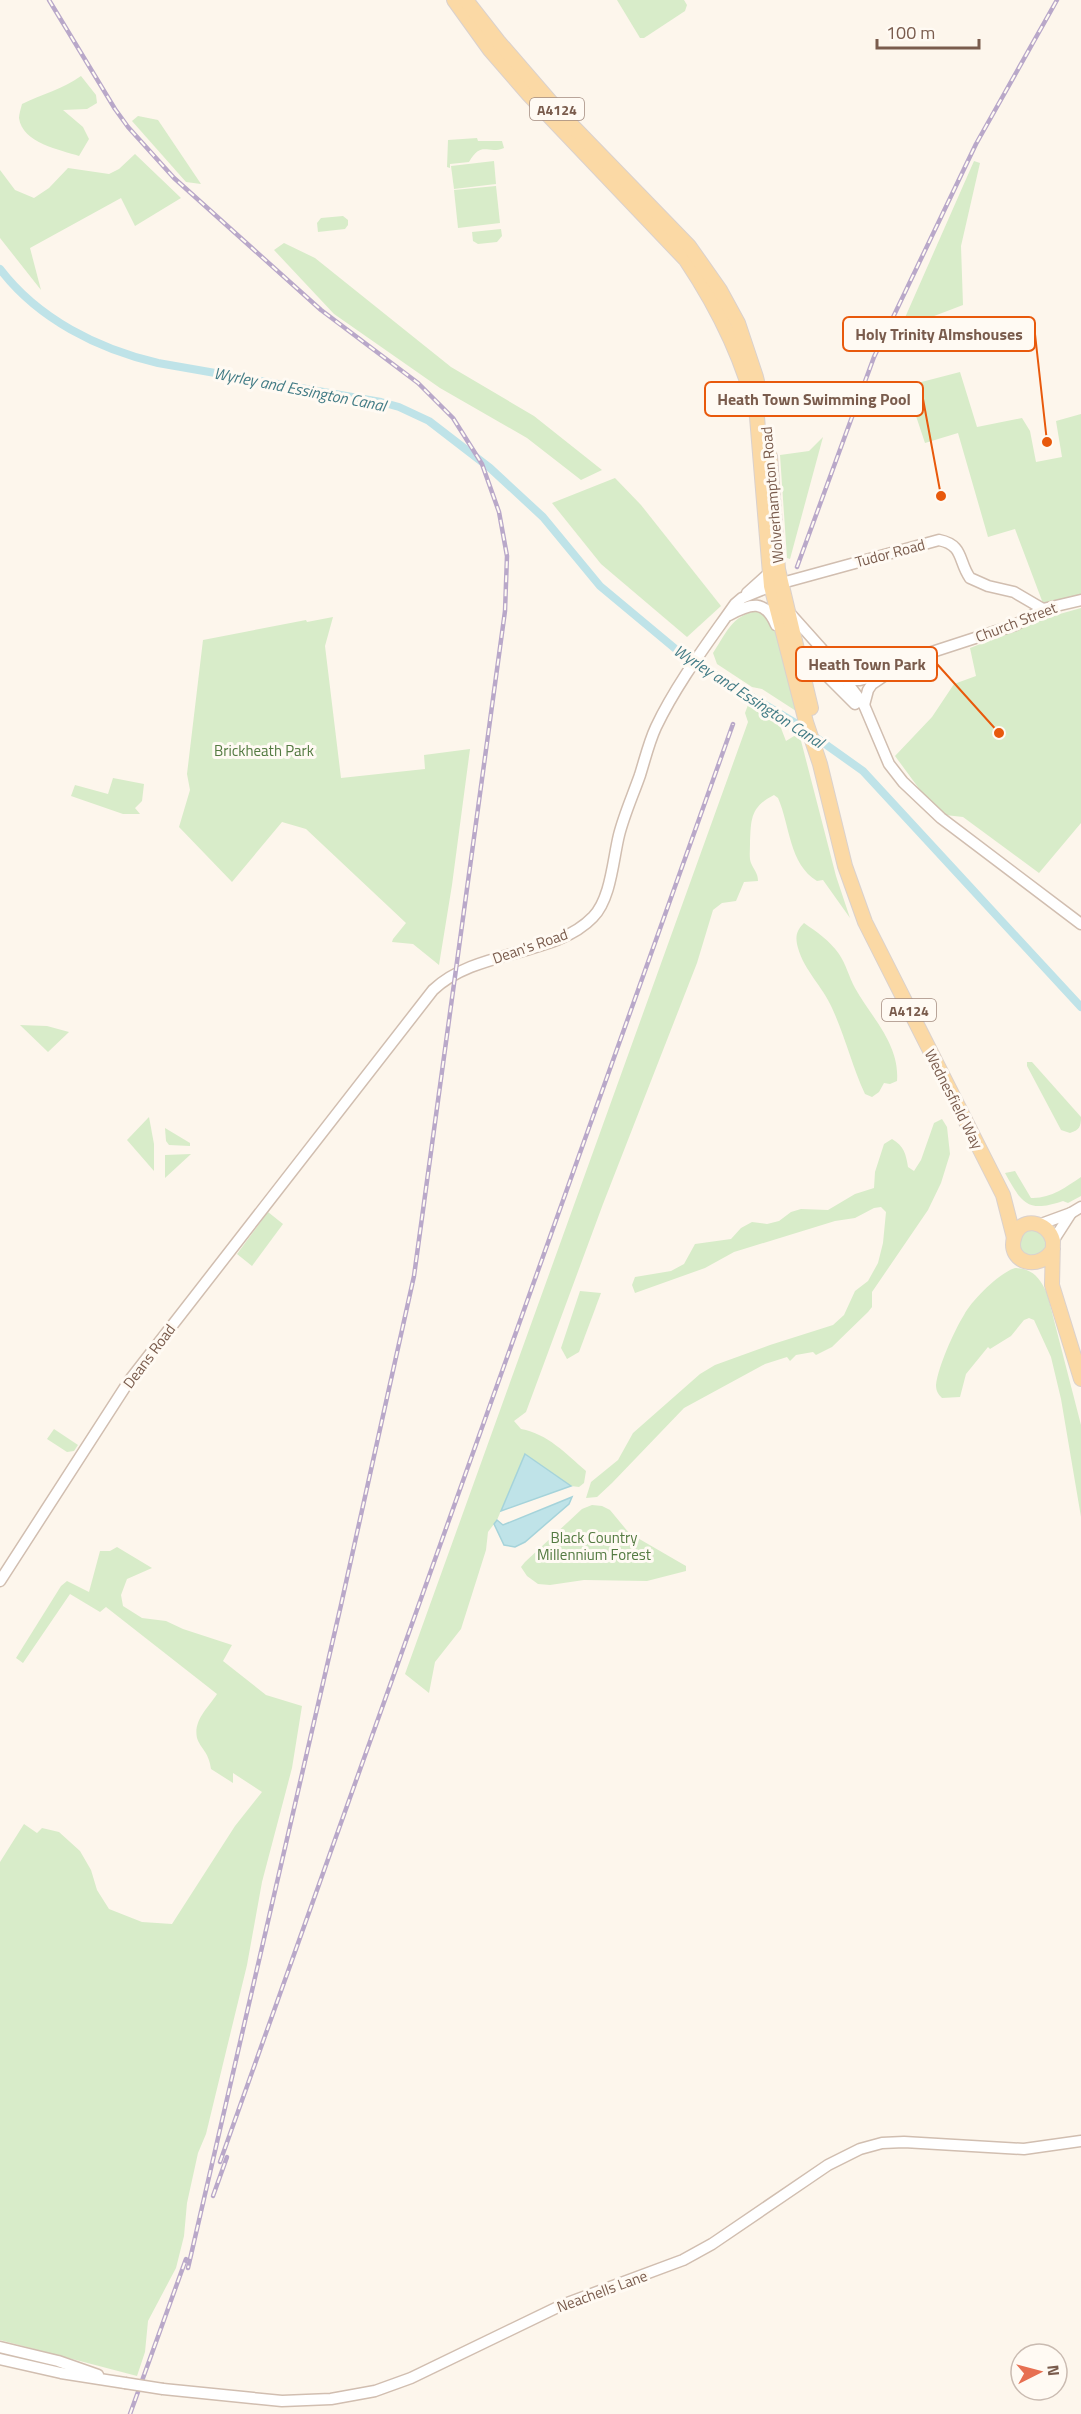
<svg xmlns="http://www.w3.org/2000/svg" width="1081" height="2414" viewBox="0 0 1081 2414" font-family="'Titillium Web',sans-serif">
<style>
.green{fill:#d8ecc9}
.water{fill:#bfe3e8;stroke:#a5d3da;stroke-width:1.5}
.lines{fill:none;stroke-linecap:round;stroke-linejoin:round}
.canal{stroke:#bfe3e8;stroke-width:8}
.minor-casing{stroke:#d1beb0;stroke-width:13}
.major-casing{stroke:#dad1cd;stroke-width:16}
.minor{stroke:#fff;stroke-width:10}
.major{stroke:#fbd9a5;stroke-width:14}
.rail-casing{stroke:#b9a8c9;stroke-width:4.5}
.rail{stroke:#fffaf3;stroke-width:2;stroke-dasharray:7;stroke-linecap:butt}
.minor-bridge-casing{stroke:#d1beb0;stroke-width:13;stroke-linecap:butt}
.minor-bridge{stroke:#fff;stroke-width:10}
.labels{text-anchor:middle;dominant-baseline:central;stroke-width:6;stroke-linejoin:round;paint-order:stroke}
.shield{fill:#fffaf3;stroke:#a28b7f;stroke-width:1.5}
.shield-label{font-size:14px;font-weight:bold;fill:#7a5c4d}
.street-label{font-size:15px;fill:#7a5c4d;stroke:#fffaf3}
.park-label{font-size:15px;fill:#537a41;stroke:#fffaf3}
.water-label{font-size:16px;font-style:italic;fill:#437c86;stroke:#fffaf3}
.leader{fill:none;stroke:#e8590c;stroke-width:2}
.callout-dot{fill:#e8590c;stroke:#fffaf3;stroke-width:2}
.callout{fill:#fffaf3;stroke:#e8590c;stroke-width:2}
.callout-label{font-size:16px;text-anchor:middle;font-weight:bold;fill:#7a5c4d}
</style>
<rect width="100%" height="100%" fill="#fdf6ec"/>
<g class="green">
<path d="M617 0H684L687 5 685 11 644 38H640Z"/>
<path d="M81 76 96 95 97 103 87 109 63 110 83 127 89 139 79 156C61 150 22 143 19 118 19 114 21 108 22 104 42 94 63 89 81 76Z"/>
<path d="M138 116 158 120 201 184 186 182 132 121Z"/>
<path d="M477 138 478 141H502L504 148C487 155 482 140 469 162L450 164V168L447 167 448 140Z"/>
<path d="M135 154 181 198 135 226 121 198 30 248 41 290 0 238V170L15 190 34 198 49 188 68 168 109 174 119 169Z"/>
<path d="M494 161 496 184 454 189 451 166Z"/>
<path d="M974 161 980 163 961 246 963 305 900 329Z"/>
<path d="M496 186 500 223 458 228 454 190Z"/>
<path d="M343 216 348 220V225L345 229 318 232 317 223 321 218Z"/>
<path d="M501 229 502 236 497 242 478 244 473 241 472 232Z"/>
<path d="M284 243 315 258 451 367 534 416 602 470 581 480 527 438 440 388 334 314 274 250Z"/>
<path d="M960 372 977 427 1022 418 1030 431 1036 462 1062 457 1056 421 1081 414V595L1044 606 1015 529 988 537 958 433 925 443 906 386Z"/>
<path d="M823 437 790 559 787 558 780 455 809 451Z"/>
<path d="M615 478 641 505 721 606 687 637 601 564 552 503Z"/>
<path d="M1081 608V823L1039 873 963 817 945 815 926 798 895 756 932 717 954 684 976 676 970 648 1049 617Z"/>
<path d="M763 610C778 623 791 690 796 711L762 689 752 687 717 664 713 653C728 630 733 613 763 610Z"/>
<path d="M333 617 325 646 341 778 425 769 424 755 470 749 452 885 439 965 413 944 392 942 393 939 406 923 306 829 282 822 232 882 179 827 190 790 187 774 203 640 306 620 307 622Z"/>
<path d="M748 705 779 723 786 741 799 733 836 876 850 918 823 880 817 881C789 864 790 825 778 798L774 795C750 807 751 820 750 844 750 850 749 858 751 863 754 870 758 873 758 881L744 882 736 901 722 903 713 910 697 963 603 1204 526 1412 514 1421 521 1429C548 1434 565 1453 586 1471L584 1483 579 1487 571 1486 525 1454 497 1520 488 1532 486 1550 461 1629 435 1662 429 1693 405 1674 748 722 745 713Z"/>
<path d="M113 778 144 784 142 801 135 808 140 814H123L71 796 75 785 108 794Z"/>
<path d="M804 923C817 932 830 941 839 954 846 964 849 977 855 988 871 1017 900 1044 897 1081L890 1084 884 1083 879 1092 872 1097 865 1094C852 1066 845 1036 832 1008 823 987 804 970 798 948 795 937 796 931 804 923Z"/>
<path d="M20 1025 47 1026 69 1032 48 1052Z"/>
<path d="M1027 1062H1032L1081 1117C1081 1127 1079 1130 1070 1133L1061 1130 1027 1066Z"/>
<path d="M149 1117 154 1144V1171L127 1140Z"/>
<path d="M942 1119 947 1127 950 1154 941 1183 928 1210 872 1292V1307L868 1312 832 1347 816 1355 813 1352 796 1355 790 1361 787 1357 765 1364 684 1408 612 1483 597 1497 586 1498 591 1482 618 1460 633 1433 700 1374 715 1365 770 1345 833 1325 844 1315 855 1291 868 1281 878 1263 883 1243 886 1212 881 1207 874 1208 855 1218 835 1221 734 1252 705 1268 635 1293 632 1285 635 1277 671 1271 684 1264 695 1244 731 1239 741 1228 752 1222 767 1224 779 1221 791 1212 801 1209 828 1210 855 1194 874 1188 875 1172 884 1144 892 1139C904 1146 906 1154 908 1167L914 1171 921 1160 934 1123Z"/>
<path d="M165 1128 190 1143V1146L169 1145 166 1141Z"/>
<path d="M191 1154 165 1178V1155Z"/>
<path d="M1015 1171 1031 1198C1050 1199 1066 1187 1081 1177V1196L1068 1203 1063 1201C1028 1213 1022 1204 1005 1173Z"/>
<path d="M268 1212 283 1224 252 1266 237 1254Z"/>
<path d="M1037 1229 1047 1239 1046 1249 1035 1258 1021 1253 1018 1238 1024 1231Z"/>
<path d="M1015 1268C1033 1269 1039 1277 1047 1293L1081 1425V1517L1061 1399 1051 1357 1034 1320 1029 1318 1024 1320 1011 1336 990 1349 988 1347 966 1374 960 1397 942 1398C938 1394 936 1391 936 1385 938 1367 954 1331 964 1315 972 1300 999 1273 1015 1268Z"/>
<path d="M580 1291 601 1293 579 1352 567 1359 561 1348Z"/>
<path d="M54 1429 78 1445 74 1451 67 1452 47 1439Z"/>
<path d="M592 1505 602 1506 610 1510 629 1533 679 1562 686 1566V1571L647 1581 584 1580 550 1585 538 1584 527 1576 521 1567 525 1562 582 1509Z"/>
<path d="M117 1547 152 1568 127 1579 121 1595 123 1606 142 1618 166 1621 183 1629 232 1645 223 1661 266 1695 302 1706 292 1768 262 1882 247 1965 206 2134 198 2153 187 2203 184 2236 176 2268 148 2321 145 2352 137 2376 0 2340V1862L24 1824 37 1833 42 1828 59 1832 80 1851 91 1870 97 1890 109 1909 142 1922 172 1924 235 1826 262 1792 233 1773V1783L211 1769C209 1752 200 1748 197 1738 193 1720 209 1707 217 1694L106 1607 100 1612 70 1594 23 1663 16 1658 61 1586 67 1581 89 1592 100 1551H110Z"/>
</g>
<g class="water">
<path d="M525 1454 571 1486 501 1511Z"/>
<path d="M572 1497 569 1504 525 1542 515 1547 504 1545 494 1524 497 1520 503 1525Z"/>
</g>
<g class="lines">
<path class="canal" d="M0 269C38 319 98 349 158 363L381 402 399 407 429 421 490 468 543 517 600 586 684 656 797 724 863 771 1081 1007"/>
<defs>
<g id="minor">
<path d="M747 593 768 574"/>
<path d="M787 610 821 648 864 705 889 764 903 782 941 818 1081 924"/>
<path d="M729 615C751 603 765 599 776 625"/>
<path d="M796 660 826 675 855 704"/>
<path d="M840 680H860L881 675"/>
<path d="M864 705 868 690 872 684 897 667 929 653 1015 625 1043 609 1081 600"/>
<path d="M1041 1224 1071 1213 1081 1207"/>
<path d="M1053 1241 1071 1213"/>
<path d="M0 1581 129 1381 433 990C476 949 555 957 593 917 611 899 613 859 619 835 624 815 633 795 640 775 645 759 649 742 656 727 677 683 707 644 735 604L742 598 771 586 939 540C964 545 958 561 970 578L988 586 1014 592 1043 609"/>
<path d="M0 2347 58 2361 98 2375"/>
<path d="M0 2359 61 2373 125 2383"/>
<path d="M163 2389 282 2401 331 2399 375 2391 411 2378 562 2305 683 2260 712 2244 828 2165 860 2149 882 2143 904 2142 1024 2149 1081 2141"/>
</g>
<g id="major">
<path d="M454 0 490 50 529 95 686 260C718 308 744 360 757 417L771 586 806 722 820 764 845 866 865 922 1003 1195 1014 1238"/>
<path d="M466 0 498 41 562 115 689 246 720 290 738 323 756 377 761 398"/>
<path d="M770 456 778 569 811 708"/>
<path d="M1053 1249C1040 1272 1007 1263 1014 1238 1020 1215 1048 1221 1053 1241L1052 1285 1081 1379"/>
</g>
</defs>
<use href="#minor" class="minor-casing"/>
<use href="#major" class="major-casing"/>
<use href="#minor" class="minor"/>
<use href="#major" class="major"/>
<defs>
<g id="rail">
<path d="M49 0 115 109 128 127 174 178 321 310 418 383 453 418 482 464 499 512 507 556 505 611 414 1276 341 1605 188 2268"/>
<path d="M797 567 874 357 976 144 1057 0"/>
<path d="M220 2162 733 724"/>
<path d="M213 2196 227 2157"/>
<path d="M130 2414 186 2259"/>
</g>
</defs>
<use href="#rail" class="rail-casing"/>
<use href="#rail" class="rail"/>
<defs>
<path id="minor-bridge" d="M125 2383 163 2389"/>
</defs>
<use href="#minor-bridge" class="minor-bridge-casing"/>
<use href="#minor-bridge" class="minor-bridge"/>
</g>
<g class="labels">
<g class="shield">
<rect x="530" y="98" width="54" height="22" rx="4.5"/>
<rect x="882" y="999" width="54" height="22" rx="4.5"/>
</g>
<g class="shield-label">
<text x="557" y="109">A4124</text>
<text x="909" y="1010">A4124</text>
</g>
<g class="street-label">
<text transform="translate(772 495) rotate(-95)">Wolverhampton Road</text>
<text transform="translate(890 553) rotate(-15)">Tudor Road</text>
<text transform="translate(1016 622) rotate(-21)">Church Street</text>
<text transform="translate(530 946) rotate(-19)">Dean's Road</text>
<text transform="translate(954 1099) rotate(63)">Wednesfield Way</text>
<text transform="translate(149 1356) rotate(-53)">Deans Road</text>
<text transform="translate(602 2291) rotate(-20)">Neachells Lane</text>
</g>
<g class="park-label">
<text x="264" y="750">Brickheath Park</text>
<text x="594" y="1537">Black Country<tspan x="594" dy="17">Millennium Forest</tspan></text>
</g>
<g class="water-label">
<text transform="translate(300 389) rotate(11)">Wyrley and Essington Canal</text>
<text transform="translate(749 696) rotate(33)">Wyrley and Essington Canal</text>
</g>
</g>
<path class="leader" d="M1047 442L1035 334M941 496L923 399M999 733L937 664"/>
<g class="callout-dot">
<circle cx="1047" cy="442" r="6"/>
<circle cx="941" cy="496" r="6"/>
<circle cx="999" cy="733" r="6"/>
</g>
<g class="callout">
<rect x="843" y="317" width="192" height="34" rx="6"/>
<rect x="705" y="382" width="218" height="34" rx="6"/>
<rect x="796" y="647" width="141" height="34" rx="6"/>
</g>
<g class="callout-label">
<text x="939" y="340">Holy Trinity Almshouses</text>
<text x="814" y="405">Heath Town Swimming Pool</text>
<text x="867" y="670">Heath Town Park</text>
</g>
<g transform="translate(1039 2372) rotate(84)"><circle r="28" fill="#fffaf3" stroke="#cabbb1" stroke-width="1.5"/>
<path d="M0-4.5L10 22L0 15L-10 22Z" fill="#e76f51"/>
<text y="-9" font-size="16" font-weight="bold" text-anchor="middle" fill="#7a5c4d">N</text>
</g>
<path d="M877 39v9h102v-9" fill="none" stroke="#7a5c4d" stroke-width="3"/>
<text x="886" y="39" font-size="18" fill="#7a5c4d" stroke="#fffaf3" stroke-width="4.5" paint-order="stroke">100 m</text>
</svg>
